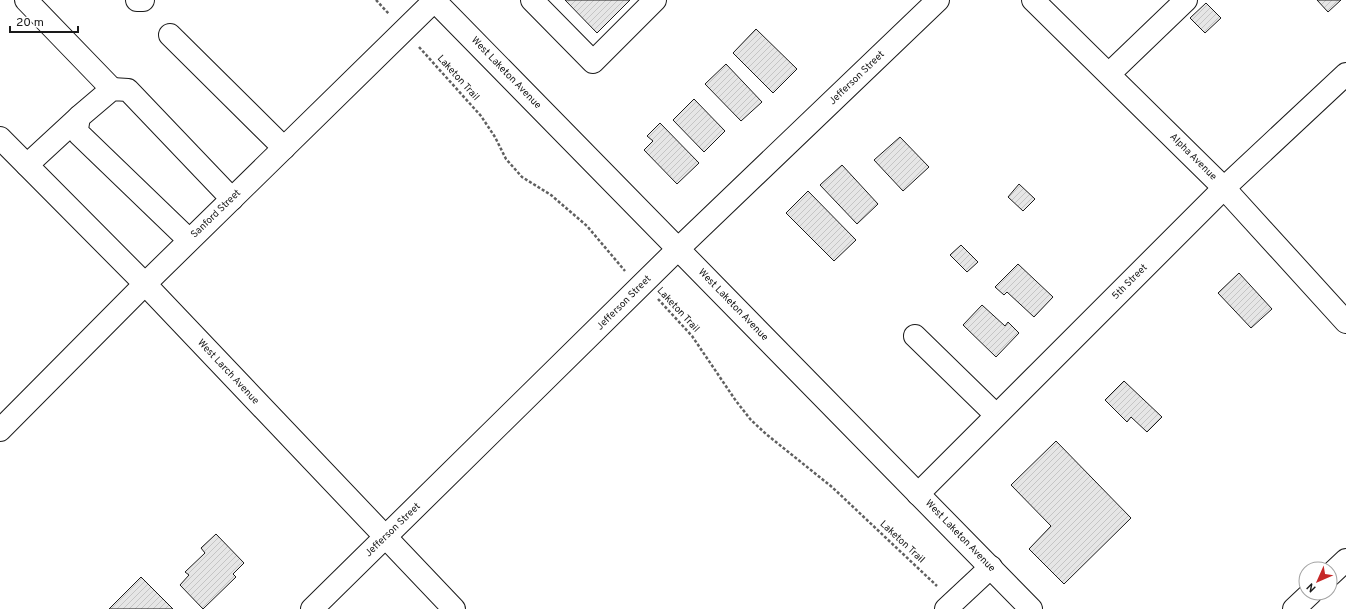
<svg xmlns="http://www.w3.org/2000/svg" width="1346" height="609" viewBox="0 0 1346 609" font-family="Overpass,sans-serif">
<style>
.building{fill:url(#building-hatch);stroke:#1a1a1a}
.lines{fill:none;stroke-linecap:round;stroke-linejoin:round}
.minor-casing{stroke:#1a1a1a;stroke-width:24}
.major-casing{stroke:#1a1a1a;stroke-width:24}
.path{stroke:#5f5f5f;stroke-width:2.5;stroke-dasharray:3 2;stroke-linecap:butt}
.minor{stroke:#fff;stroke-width:22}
.major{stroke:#fff;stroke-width:22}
.labels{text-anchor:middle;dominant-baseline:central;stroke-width:3;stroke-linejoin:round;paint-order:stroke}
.street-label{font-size:10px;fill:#1a1a1a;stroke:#fff}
</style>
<defs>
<pattern id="building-hatch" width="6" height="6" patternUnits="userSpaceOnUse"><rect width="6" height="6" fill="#e6e6e6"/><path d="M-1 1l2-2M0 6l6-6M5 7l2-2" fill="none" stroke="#c5c5c5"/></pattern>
</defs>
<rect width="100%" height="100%" fill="#fff"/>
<g class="building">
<path d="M565 0H630L597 33Z"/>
<path d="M1317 0H1341L1328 12Z"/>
<path d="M1206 3 1221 18 1205 33 1190 18Z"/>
<path d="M756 29 797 69 773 93 733 53Z"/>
<path d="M726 64 762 102 741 121 705 84Z"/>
<path d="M694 99 725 131 704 152 673 120Z"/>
<path d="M660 123 699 163 677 184 644 150 653 141 647 136Z"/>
<path d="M900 137 929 167 903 191 874 160Z"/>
<path d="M842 165 878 204 857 224 820 185Z"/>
<path d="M1019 184 1035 199 1023 211 1008 197Z"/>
<path d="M808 191 856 240 834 261 786 213Z"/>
<path d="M961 245 978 262 967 272 950 255Z"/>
<path d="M1018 264 1053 297 1034 317 1007 292 1004 295 995 287Z"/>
<path d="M1239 273 1272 309 1251 328 1218 293Z"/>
<path d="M982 305 1005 326 1008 322 1019 333 996 357 963 325Z"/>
<path d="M1124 381 1162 417 1147 432 1131 417 1127 422 1105 400Z"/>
<path d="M1056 441 1131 518 1064 584 1029 549 1051 526 1011 485Z"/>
<path d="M216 534 244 563 233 574 236 577 203 609 180 585 189 575 185 572 205 553 201 548Z"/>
<path d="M141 577 173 609H109Z"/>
</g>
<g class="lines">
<defs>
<g id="minor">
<path d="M26 0 112 89"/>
<path d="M137 0H143"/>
<path d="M532 0 593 62 655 0"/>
<path d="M1033 0 1224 188 1346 322"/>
<path d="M170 35 284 148"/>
<path d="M1109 74 1186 0"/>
<path d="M0 138 145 284 454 609"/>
<path d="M27 165 79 117"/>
<path d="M189 240 79 134 77 129 79 117 112 89 128 90 232 199"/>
<path d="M915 336 996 415"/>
<path d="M0 430 145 284 435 0"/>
<path d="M918 494 1224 188 1346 74"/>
<path d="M1330 575 1346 560"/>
<path d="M312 609 678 249 938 0"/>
<path d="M946 609 991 567"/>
<path d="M1294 609 1311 593"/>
</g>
<path id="major" d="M434 0 1031 609"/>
</defs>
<use href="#minor" class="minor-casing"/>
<use href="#major" class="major-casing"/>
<g class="path">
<path d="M376 0 389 14"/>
<path d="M419 47 481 116 495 137 506 159 522 177 551 195 587 226 625 271"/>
<path d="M658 299 692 336 736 401 751 420 766 434 832 487 937 586"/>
</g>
<use href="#minor" class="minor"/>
<use href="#major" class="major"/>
</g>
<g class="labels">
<g class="street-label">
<text transform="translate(506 73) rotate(46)">West Laketon Avenue</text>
<text transform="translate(458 78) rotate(48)">Laketon Trail</text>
<text transform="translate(857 78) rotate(-44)">Jefferson Street</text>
<text transform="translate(1193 157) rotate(45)">Alpha Avenue</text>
<text transform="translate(216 214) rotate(-44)">Sanford Street</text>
<text transform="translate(1130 282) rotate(-45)">5th Street</text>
<text transform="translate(624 303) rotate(-45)">Jefferson Street</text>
<text transform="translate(733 305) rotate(46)">West Laketon Avenue</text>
<text transform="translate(678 310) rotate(47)">Laketon Trail</text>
<text transform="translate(228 372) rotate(47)">West Larch Avenue</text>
<text transform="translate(393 530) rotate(-44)">Jefferson Street</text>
<text transform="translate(960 536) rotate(46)">West Laketon Avenue</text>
<text transform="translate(902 542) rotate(43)">Laketon Trail</text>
</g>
</g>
<g transform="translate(1318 581) rotate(225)"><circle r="19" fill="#ffffff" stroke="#a3a3a3"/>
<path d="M0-3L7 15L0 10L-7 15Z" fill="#c62828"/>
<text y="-6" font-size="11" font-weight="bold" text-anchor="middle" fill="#1a1a1a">N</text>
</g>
<path d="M10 26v6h68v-6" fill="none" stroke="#1a1a1a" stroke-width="2"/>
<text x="16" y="26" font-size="12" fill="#1a1a1a" stroke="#ffffff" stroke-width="3" paint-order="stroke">20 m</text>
</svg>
